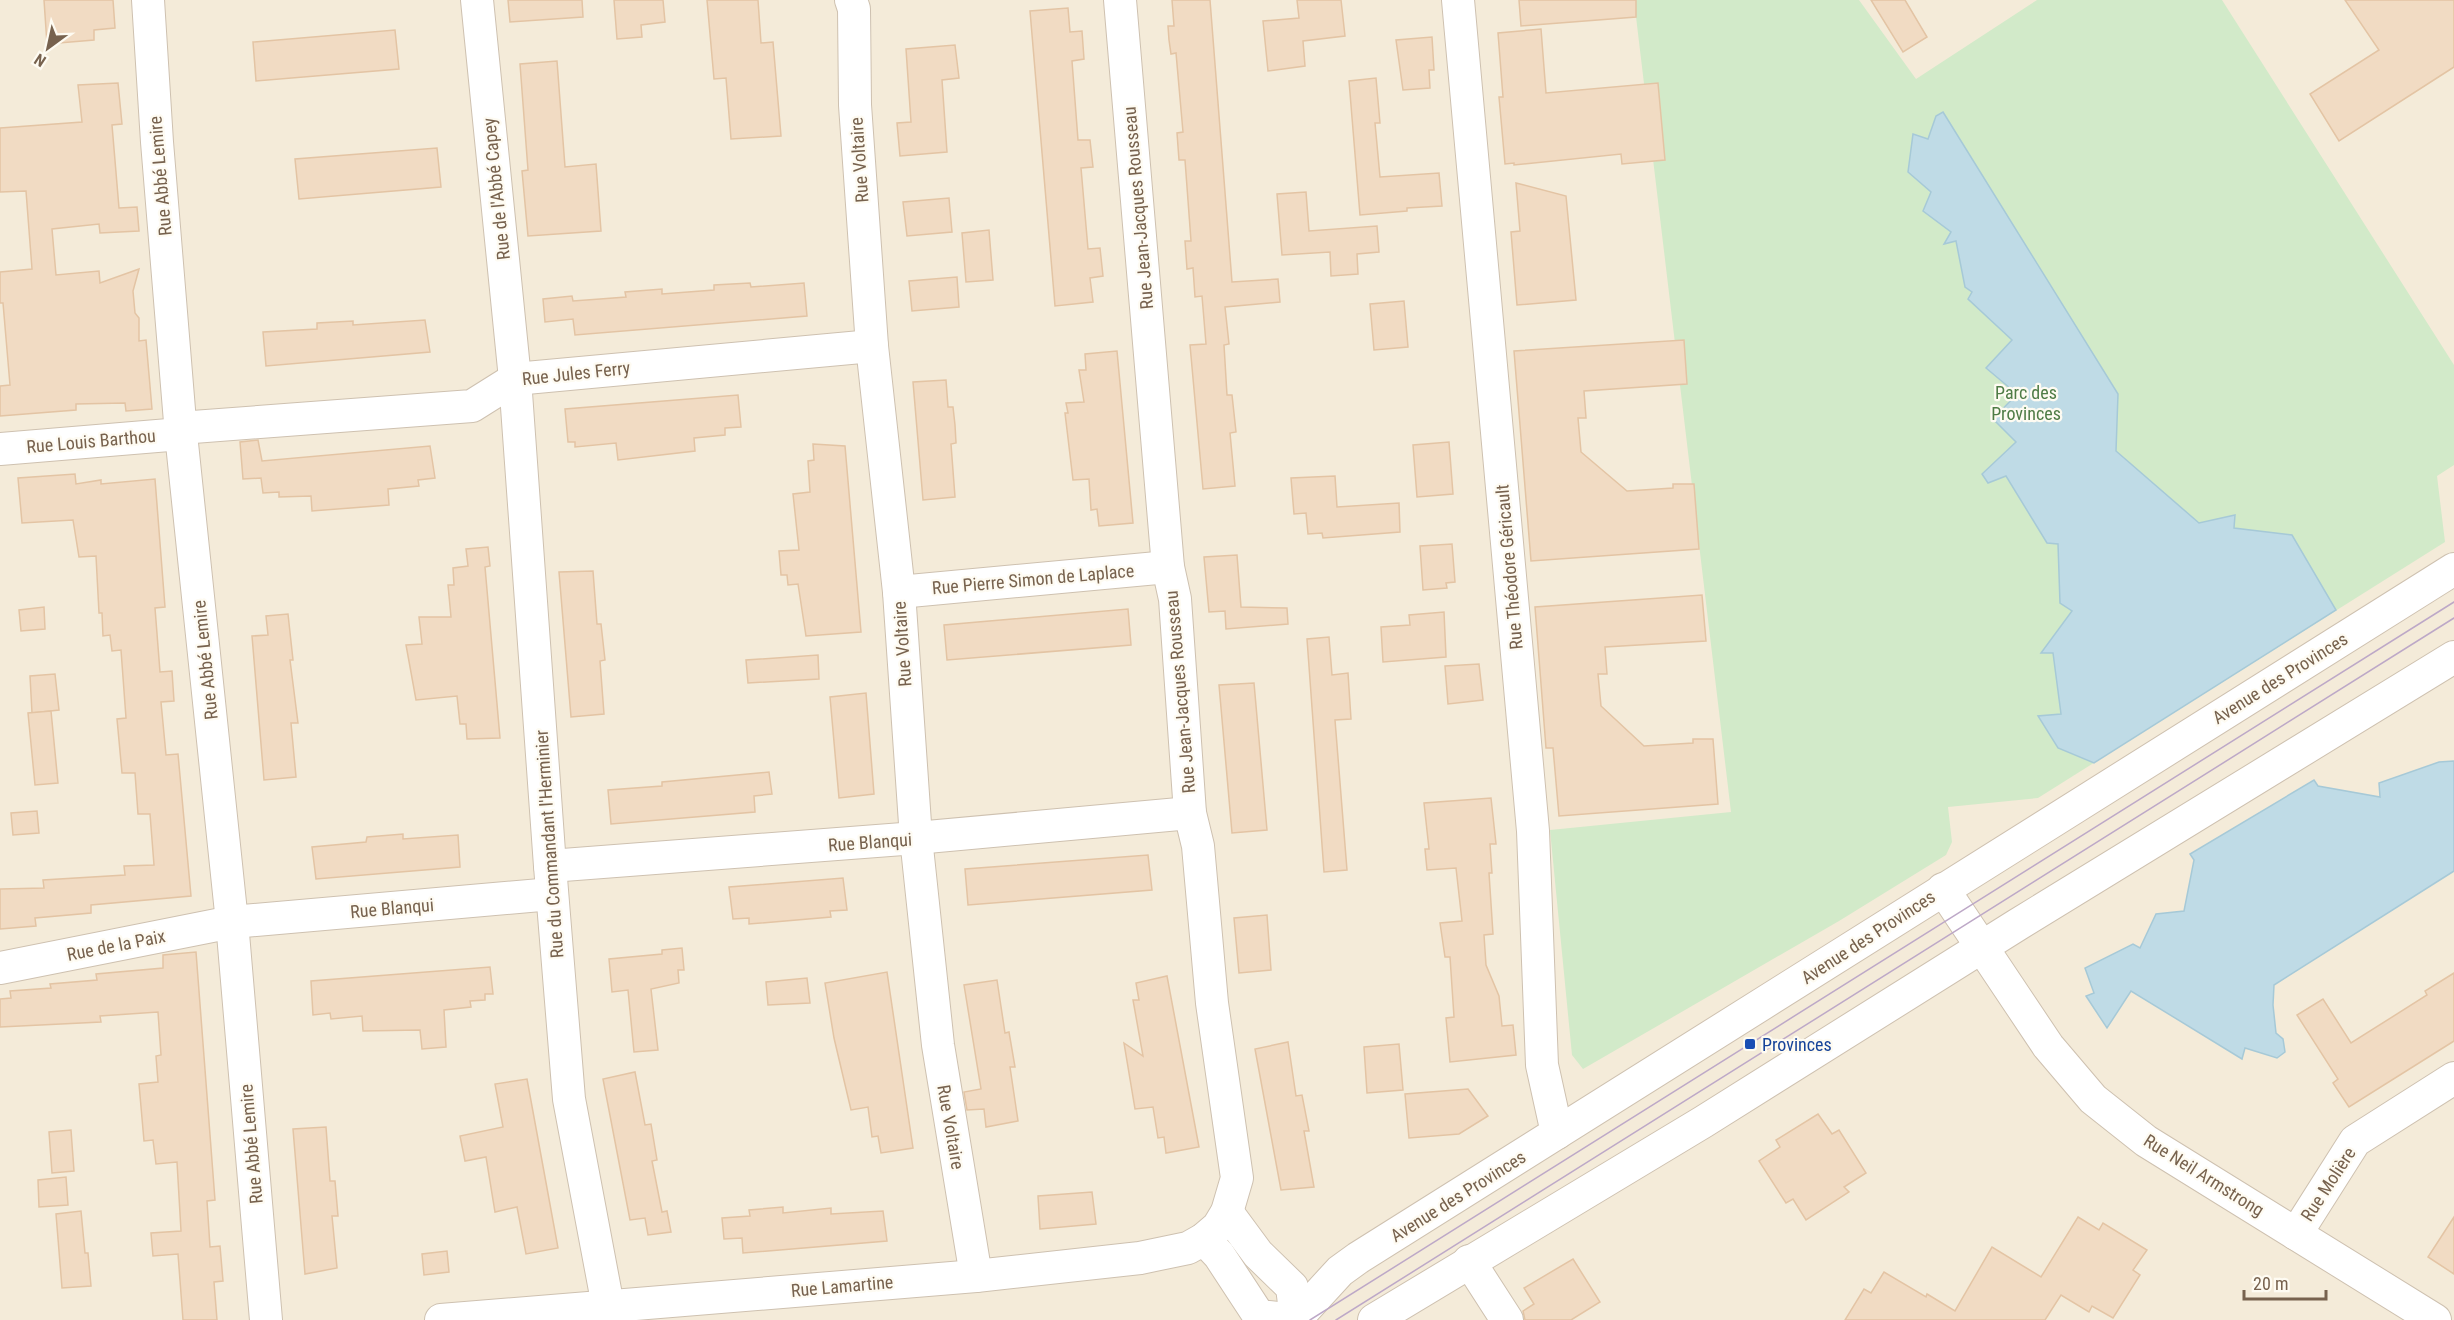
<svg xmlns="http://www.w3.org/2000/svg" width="2454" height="1320" viewBox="0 0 2454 1320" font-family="'Roboto Condensed',sans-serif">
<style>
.residential{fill:#f4ebd9}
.green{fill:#d2eac9}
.water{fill:#bfdbe6;stroke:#a6c9d7;stroke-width:1.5}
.building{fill:#f1dbc3;stroke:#e3c4a4;stroke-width:1.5}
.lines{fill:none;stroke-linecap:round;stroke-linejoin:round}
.minor-casing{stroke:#cec1b0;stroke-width:34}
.minor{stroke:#fff;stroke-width:32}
.tram{stroke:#bda8c7;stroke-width:1.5}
.transit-dot{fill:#1a4fb4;stroke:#fefbf2;stroke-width:2}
.labels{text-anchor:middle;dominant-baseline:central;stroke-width:4.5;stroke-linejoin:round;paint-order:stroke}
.street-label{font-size:18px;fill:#77624e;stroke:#fefbf2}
.park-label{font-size:18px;fill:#4f7c46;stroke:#fefbf2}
.transit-label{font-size:18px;fill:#164399;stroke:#fefbf2;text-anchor:start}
</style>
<rect width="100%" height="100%" fill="#fcf8eb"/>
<rect class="residential" x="0" y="0" width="2454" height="1320"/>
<path class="green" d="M1634 0H1859L1916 79 2037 0H2222L2454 365V465L2437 476 2445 542 2038 798 1948 807 1952 842 1946 855 1839 921 1583 1069 1572 1055 1550 830 1731 812Z"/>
<g class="water">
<path d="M1943 112 2118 394 2116 451 2199 523 2235 515 2234 528 2292 535 2336 610 2094 763 2058 748 2038 716 2061 714 2053 653H2041L2072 611 2060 603 2058 544 2047 543 2006 476 1988 483 1982 474 2016 442 1993 419 2017 394 1986 368 2012 340 1968 299 1972 292 1965 287 1956 241 1944 244 1951 232 1923 211 1931 192 1908 172 1913 134 1928 139 1936 116Z"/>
<path d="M2454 761V871L2274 985 2273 1005 2276 1033 2283 1039 2285 1052 2277 1058 2245 1048 2242 1059 2131 991 2107 1028 2086 996 2094 993 2085 968 2133 944 2140 948 2156 914 2184 911 2194 860 2190 854 2314 780 2318 786 2380 797 2379 783 2439 762Z"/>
</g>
<g class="building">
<path d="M44 0H113L115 28 94 30V40L47 44Z"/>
<path d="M508 0H582L583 17 510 22Z"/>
<path d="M614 0H663L665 22 641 25 642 37 617 39Z"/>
<path d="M707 0H758L761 43 773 42 781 136 731 139 726 78 714 79Z"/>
<path d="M1172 0H1210L1232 282 1278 279 1280 302 1225 307 1229 344 1224 345 1227 395H1232L1236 432 1230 433 1235 486 1203 489 1190 345 1206 344 1202 296 1195 297 1193 268 1187 269 1185 241H1191L1185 160H1179L1177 133 1183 132 1176 53 1171 54 1169 40 1168 26H1174Z"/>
<path d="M1297 0H1341L1345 36 1303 41 1305 66 1268 71 1263 21 1299 18Z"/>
<path d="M1519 0H1636V17L1521 26Z"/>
<path d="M1871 0H1905L1927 37 1903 52Z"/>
<path d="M2345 0H2454V67L2339 141 2310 94 2379 50Z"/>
<path d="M1068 8 1070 32 1082 31 1084 59 1072 61 1078 140H1090L1093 167 1081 168 1088 249 1100 248 1103 276 1090 278 1093 302 1055 306 1030 11Z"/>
<path d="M1541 29 1546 93 1658 83 1665 160 1622 164 1621 154 1514 165V163L1505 164 1499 97H1503L1498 33Z"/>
<path d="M395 30 399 69 256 81 253 42Z"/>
<path d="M1432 37 1434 70H1429L1430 88 1403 90 1396 40Z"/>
<path d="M955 45 959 78 942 80 947 152 900 156 897 123 911 122 906 49Z"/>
<path d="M557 61 565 167 596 164 601 231 528 236 522 171 528 170 520 64Z"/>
<path d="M1376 78 1380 123H1375L1380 177 1439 173 1442 206 1407 208V211L1360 215 1349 81Z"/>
<path d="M118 83 122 124 112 125 119 208 137 207 139 231 100 233 99 224 52 229 56 275 99 271 100 283 139 269 133 291 135 313 139 318V341L146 340 152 409 126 411 125 403 76 404V410L0 416V386L10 385 3 303H0V272L32 269 26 191 0 192V128L82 122 78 85Z"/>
<path d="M437 148 441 187 299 199 295 159Z"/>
<path d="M1516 183 1566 196 1576 300 1517 305 1511 232 1520 231Z"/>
<path d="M1306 192 1309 231 1377 226 1379 252 1357 254 1358 274 1331 276 1330 252 1282 255 1277 194Z"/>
<path d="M949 198 952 232 907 236 903 202Z"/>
<path d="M989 230 993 280 966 282 962 233Z"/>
<path d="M957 277 959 307 912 311 909 281Z"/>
<path d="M750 283 751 287 804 283 807 316 575 335 573 319 545 322 543 299 572 296 573 301 600 299 626 297 625 292 662 289V294L714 290V285Z"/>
<path d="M1404 301 1408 347 1374 350 1370 304Z"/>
<path d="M425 320 430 352 266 366 263 332 317 329V323L353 321V325Z"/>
<path d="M1684 340 1687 384 1584 391 1586 418H1578L1581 452 1627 491 1673 488V484H1694L1699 549 1531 561 1514 351Z"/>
<path d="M1117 351 1133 523 1099 526 1097 509 1091 510 1089 479 1073 480 1065 413H1068L1066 403 1084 402 1079 370H1086L1085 354Z"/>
<path d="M946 380 948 407H953L955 425 956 443 951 444 955 497 923 500 913 382Z"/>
<path d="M738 395 741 427 725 428V435L694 438 695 451 618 460 616 443 575 447V442H568L565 409Z"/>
<path d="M258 440 262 461 430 446 435 478 418 480 419 486 388 489 389 505 312 511 311 496 279 497V492L263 493 261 478 243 479 240 442Z"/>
<path d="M1449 442 1453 494 1417 497 1413 445Z"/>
<path d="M813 444 845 446 861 632 806 636 798 584 788 585 787 575H781L779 551 799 550 793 494 810 492 808 461 814 460Z"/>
<path d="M75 474 76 484 101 480V484L155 479 165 607 155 608 160 672 172 671 174 701 161 702 166 755 178 754 191 896 91 905V913L35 918 36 926 0 929V889L44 888 43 880 125 875 124 866 154 865 150 814H138L135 773H122L117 719 126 718 121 650 112 651 110 635 103 636 102 613H99L96 556 79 557 73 520 22 523 18 478Z"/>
<path d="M1335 476 1337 507 1399 503 1400 532 1323 538 1322 533 1308 534 1306 513 1294 514 1291 478Z"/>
<path d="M1452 544 1455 582 1446 583 1447 588 1423 590 1420 546Z"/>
<path d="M488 547 490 566 485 567 500 738 467 739 466 724H460L457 696 416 700 406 645 422 644 419 617H451L448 585H454L453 568 468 566 466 549Z"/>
<path d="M1237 555 1241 607 1287 608 1288 624 1226 629 1225 611 1209 612 1204 557Z"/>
<path d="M593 571 597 624H601L605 660 600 661 604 714 571 717 559 572Z"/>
<path d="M1702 595 1706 641 1605 647 1607 674H1598L1601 706 1644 746 1693 743V739H1713L1718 804 1559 816 1553 748H1546L1535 607Z"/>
<path d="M44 607 45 629 21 631 19 610Z"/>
<path d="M1128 609 1131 645 947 660 944 625Z"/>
<path d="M1444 612 1446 657 1383 662 1381 627 1410 625 1409 615Z"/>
<path d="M288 614 293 660H290L298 723H291L296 777 264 780 252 636 268 635 266 616Z"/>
<path d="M1329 637 1332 675 1348 673 1351 719 1335 720 1347 870 1324 872 1307 639Z"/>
<path d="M818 655 819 679 748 683 746 660Z"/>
<path d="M1479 664 1483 700 1448 704 1445 666Z"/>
<path d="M55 674 59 710 32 713 30 676Z"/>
<path d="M1254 683 1267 830 1232 833 1219 685Z"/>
<path d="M866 693 874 794 839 798 830 697Z"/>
<path d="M51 711 58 783 35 785 28 713Z"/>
<path d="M769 772 772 794 754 796 755 812 611 824 608 790 662 786V782Z"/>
<path d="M1491 798 1496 844H1490L1492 873H1489L1493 934 1484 935 1486 965 1499 996 1502 1026 1513 1025 1516 1055 1450 1062 1446 1018 1454 1017 1450 957H1445L1440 923 1462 921 1456 868 1427 870 1425 849H1429L1424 803Z"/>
<path d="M37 811 39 833 13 835 11 813Z"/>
<path d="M403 834V839L458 835 460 867 316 879 312 847 366 842 367 837Z"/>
<path d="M1148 855 1152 890 968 905 965 869Z"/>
<path d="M843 878 847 910 830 911 831 917 749 924V918L733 919 729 887Z"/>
<path d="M1267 915 1271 970 1239 973 1234 918Z"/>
<path d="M682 948 684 970H678L679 983 651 989 658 1050 634 1052 628 990 612 992 609 959 662 954V950Z"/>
<path d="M196 952 215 1200 207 1201 210 1247 220 1246 223 1281 214 1282 217 1320H183L178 1254 153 1256 151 1233 181 1231 177 1162 156 1164 153 1140 144 1141 139 1084 158 1082 156 1056 161 1055 158 1012 100 1016 101 1022 0 1027V999L11 998 10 991 51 988 50 984 97 980 96 974 163 968V955Z"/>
<path d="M490 967 493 994H485V1000L470 1001 471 1007 444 1010 446 1047 422 1049 420 1030 363 1031 362 1016 331 1019 330 1013 313 1015 311 981Z"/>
<path d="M887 972 913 1148 881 1153 878 1136 872 1137 868 1107 851 1110 834 1038 825 983Z"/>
<path d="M2454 973V1041L2349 1107 2333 1083 2338 1079 2297 1015 2323 999 2351 1043 2427 995 2425 991Z"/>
<path d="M1167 976 1199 1147 1166 1153 1164 1137 1158 1138 1153 1107 1135 1109 1124 1043 1143 1056 1133 1000H1139L1136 983Z"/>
<path d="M807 978 810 1003 768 1005 766 982Z"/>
<path d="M997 980 1005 1033 1009 1032 1015 1067H1010L1018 1121 986 1127 984 1109 967 1110 964 1092 981 1089 964 985Z"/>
<path d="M1288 1042 1296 1096 1302 1095 1309 1131H1304L1314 1187 1281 1190 1255 1049Z"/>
<path d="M1399 1044 1403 1090 1367 1093 1364 1047Z"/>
<path d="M635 1072 645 1125 651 1124 657 1160 652 1161 662 1212 667 1211 671 1232 648 1235 645 1218 630 1220 603 1079Z"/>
<path d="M527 1079 558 1248 526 1254 517 1207 495 1212 486 1157 465 1161 460 1136 503 1127 495 1084Z"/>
<path d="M1468 1089 1488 1116 1459 1134 1409 1138 1405 1094Z"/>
<path d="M1818 1114 1832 1134 1839 1130 1866 1173 1844 1187 1849 1192 1806 1220 1793 1199 1786 1203 1759 1161 1780 1147 1776 1140Z"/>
<path d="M326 1127 330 1181H335L338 1216H332L337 1268 305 1274 293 1129Z"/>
<path d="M71 1130 74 1171 52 1173 49 1132Z"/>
<path d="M66 1177 68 1205 39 1207 38 1180Z"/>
<path d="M1092 1192 1096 1224 1040 1229 1038 1196Z"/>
<path d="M783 1207V1213L831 1208V1214L883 1211 887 1241 743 1253 742 1238 724 1239 722 1218 750 1216 749 1210Z"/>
<path d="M81 1211 85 1253H88L91 1286 62 1288 56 1214Z"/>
<path d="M2078 1217 2099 1230 2103 1223 2147 1250 2133 1270 2140 1275 2113 1318 2092 1306 2089 1312 2061 1295 2045 1320H1845L1864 1289 1871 1293 1884 1272 1926 1297 1927 1294 1955 1311 1992 1247 2041 1277Z"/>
<path d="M2454 1217V1274L2428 1257Z"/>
<path d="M447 1251 449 1272 424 1275 422 1254Z"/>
<path d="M1573 1259 1600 1302 1571 1320H1525L1523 1311 1534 1304 1524 1288Z"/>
</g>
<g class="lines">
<defs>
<g id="minor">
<path d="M148 0 157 142 181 434 232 922 266 1320"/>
<path d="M477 0 515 379 550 866 569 1099 608 1306"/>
<path d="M851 0 854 9 855 105 872 346 899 592 916 838 938 1045 976 1276"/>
<path d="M1458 0 1533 831 1542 1065 1557 1133"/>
<path d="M0 449 181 434 193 427 472 406 515 379 872 346"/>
<path d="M899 592 1168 567"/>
<path d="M550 866 916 838 1190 813"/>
<path d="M1943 889 2048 1046 2093 1099 2146 1141 2435 1320"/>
<path d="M0 968 232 922 552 894"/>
<path d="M1227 1212 1258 1254 1292 1287 1296 1320"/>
<path d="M2296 1234 2355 1141 2454 1078"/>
<path d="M1204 1239 1219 1255 1259 1316 1296 1320"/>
<path d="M1469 1261 1507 1320"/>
<path d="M441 1320 976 1276 1140 1258 1188 1248 1204 1239 1218 1227 1227 1212 1237 1178 1212 1003 1198 846 1190 813 1175 599 1168 567 1120 0"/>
<path d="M1295 1320 1340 1271 1358 1258 2454 569"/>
<path d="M1374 1320 1703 1122 2017 925 2454 657"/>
</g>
</defs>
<use href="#minor" class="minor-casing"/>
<use href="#minor" class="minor"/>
<g class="tram">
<path d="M1310 1320 2454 602"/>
<path d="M1336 1320 2454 618"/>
</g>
</g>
<rect class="transit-dot" x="1744" y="1038" width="12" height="12" rx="3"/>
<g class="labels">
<g class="street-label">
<text transform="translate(859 160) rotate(-94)">Rue Voltaire</text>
<text transform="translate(160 176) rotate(-95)">Rue Abbé Lemire</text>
<text transform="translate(496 189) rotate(-96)">Rue de l'Abbé Capey</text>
<text transform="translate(1138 208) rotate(-95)">Rue Jean-Jacques Rousseau</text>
<text transform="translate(576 373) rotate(-6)">Rue Jules Ferry</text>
<text transform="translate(91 441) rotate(-5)">Rue Louis Barthou</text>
<text transform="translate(1509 567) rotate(-95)">Rue Théodore Géricault</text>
<text transform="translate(1033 579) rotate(-5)">Rue Pierre Simon de Laplace</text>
<text transform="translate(902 644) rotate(-94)">Rue Voltaire</text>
<text transform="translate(205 660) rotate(-96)">Rue Abbé Lemire</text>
<text transform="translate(2280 678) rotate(-32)">Avenue des Provinces</text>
<text transform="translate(1180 692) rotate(-95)">Rue Jean-Jacques Rousseau</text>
<text transform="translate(870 842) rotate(-4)">Rue Blanqui</text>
<text transform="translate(549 844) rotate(-94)">Rue du Commandant l'Herminier</text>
<text transform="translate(392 908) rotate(-5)">Rue Blanqui</text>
<text transform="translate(1868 937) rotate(-33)">Avenue des Provinces</text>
<text transform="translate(116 945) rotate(-11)">Rue de la Paix</text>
<text transform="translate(951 1127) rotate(80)">Rue Voltaire</text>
<text transform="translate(251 1144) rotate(-95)">Rue Abbé Lemire</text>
<text transform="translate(2204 1175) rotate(32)">Rue Neil Armstrong</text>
<text transform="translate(2328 1184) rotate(-57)">Rue Molière</text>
<text transform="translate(1458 1196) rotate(-32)">Avenue des Provinces</text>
<text transform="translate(842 1286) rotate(-5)">Rue Lamartine</text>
</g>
<g class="park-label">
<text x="2026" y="392">Parc des<tspan x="2026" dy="21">Provinces</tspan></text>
</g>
<g class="transit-label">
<text x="1762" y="1044">Provinces</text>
</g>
</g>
<g transform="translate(48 48) rotate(213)" stroke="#fefbf2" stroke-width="4.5" paint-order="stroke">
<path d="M0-4.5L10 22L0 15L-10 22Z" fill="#77624e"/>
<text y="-9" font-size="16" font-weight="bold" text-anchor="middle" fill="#77624e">N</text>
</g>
<path d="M2244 1290v9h82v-9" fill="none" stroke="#77624e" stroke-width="3"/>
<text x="2253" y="1290" font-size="18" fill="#77624e" stroke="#fefbf2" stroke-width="4.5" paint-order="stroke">20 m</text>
</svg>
